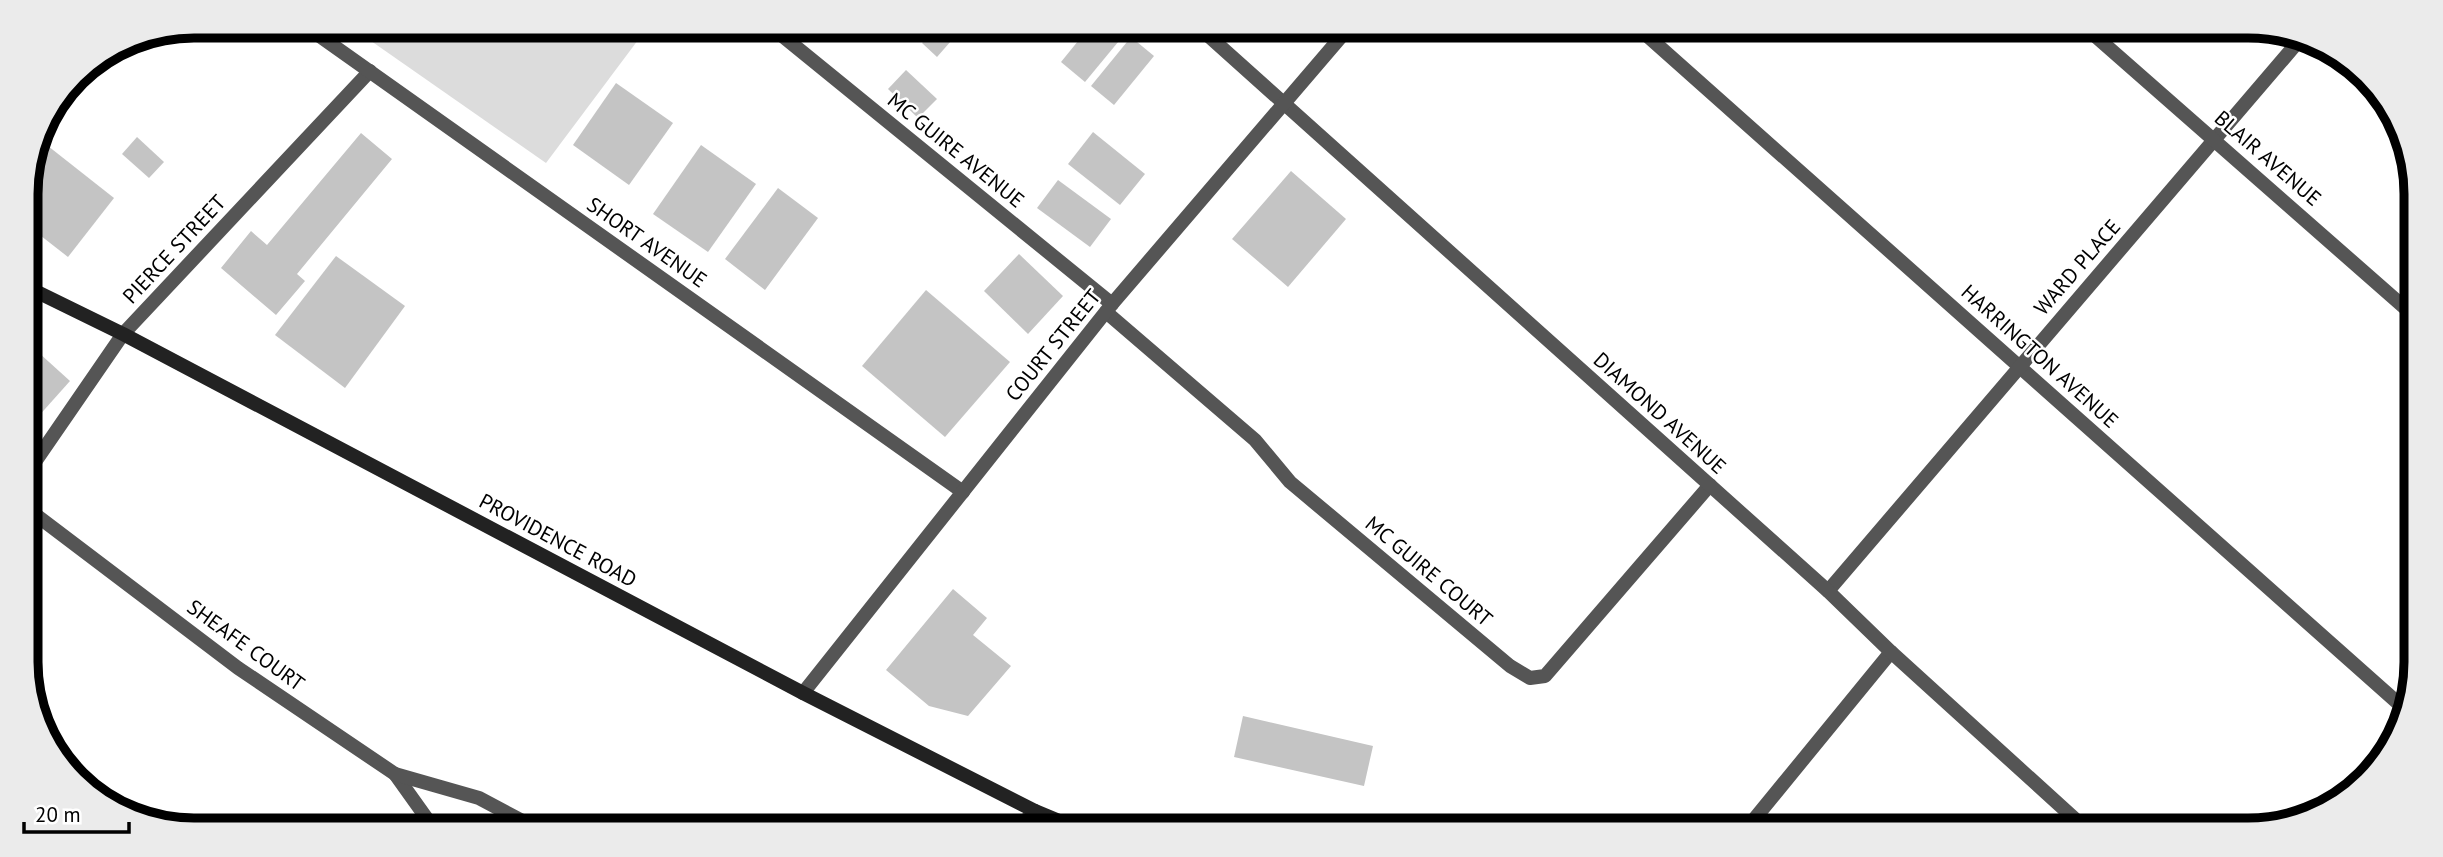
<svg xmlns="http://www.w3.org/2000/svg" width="2443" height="857" viewBox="0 0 2443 857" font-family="'PT Sans',sans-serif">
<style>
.green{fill:#dcdcdc}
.building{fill:#c4c4c4}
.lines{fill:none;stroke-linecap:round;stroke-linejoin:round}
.lane{stroke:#555;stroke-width:14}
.street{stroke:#555;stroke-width:14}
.secondary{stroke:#222;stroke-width:14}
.labels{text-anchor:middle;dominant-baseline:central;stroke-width:5;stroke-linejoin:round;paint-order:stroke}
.street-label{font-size:21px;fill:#000;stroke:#fff}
.rim{fill:none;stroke:#000;stroke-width:9}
</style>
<rect width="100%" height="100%" fill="#fff"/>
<path class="green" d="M351 27 647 28 546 163Z"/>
<g class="building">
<path d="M933 29H954L958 33 937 57 922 43Z"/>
<path d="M1087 30H1128L1085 82 1061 62Z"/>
<path d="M1131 37 1154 56 1114 105 1091 86Z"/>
<path d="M906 70 937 99 918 118 888 89Z"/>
<path d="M80 72 83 75 59 111 53 107Z"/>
<path d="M616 83 673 123 629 185 573 145Z"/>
<path d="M46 117 53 123 37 147 44 120Z"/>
<path d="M1093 132 1145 174 1120 205 1068 164Z"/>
<path d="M361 133 392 159 297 274 305 281 276 315 221 268 251 231 267 245Z"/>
<path d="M137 137 164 162 149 178 122 154Z"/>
<path d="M701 145 756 184 708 252 653 214Z"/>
<path d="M48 146 114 198 68 257 27 225V183L31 169Z"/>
<path d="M1291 171 1346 219 1288 287 1232 239Z"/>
<path d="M1058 180 1111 219 1090 247 1037 208Z"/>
<path d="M778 188 818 218 765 290 725 259Z"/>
<path d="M1019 254 1063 296 1028 334 984 291Z"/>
<path d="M336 256 405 306 345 388 275 335Z"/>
<path d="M926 290 1010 362 945 437 862 366Z"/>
<path d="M28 343 70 381 28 428Z"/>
<path d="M953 589 987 618 973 635 1011 666 968 716 929 706 886 670Z"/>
<path d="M1243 716 1373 746 1364 786 1234 757Z"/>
</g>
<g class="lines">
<g class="lane">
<path d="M774 29 1112 304"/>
<path d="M1643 32 2408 712"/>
<path d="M1106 312 1255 440 1290 482 1510 666 1530 678 1545 676 1710 485"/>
<path d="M28 472 123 334 370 71"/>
<path d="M28 509 238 668 395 774 430 823"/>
<path d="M1828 591 2303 36"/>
<path d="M395 774 479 798 526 823"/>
<path d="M1747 828 1891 652"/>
</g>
<g class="street">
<path d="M307 27 963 492"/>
<path d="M1202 30 1828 591 1891 652 2087 830"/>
<path d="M2093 34 2413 315"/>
<path d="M803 693 1112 304 1346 31"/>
<path d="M1021 825 1035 811"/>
</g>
<path class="secondary" d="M27 287 123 334 803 693 1035 811 1071 826"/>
</g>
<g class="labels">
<g class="street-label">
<text transform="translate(956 150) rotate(39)">MC GUIRE AVENUE</text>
<text transform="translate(2268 158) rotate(41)">BLAIR AVENUE</text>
<text transform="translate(647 242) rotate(35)">SHORT AVENUE</text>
<text transform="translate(174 249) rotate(-47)">PIERCE STREET</text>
<text transform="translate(2077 267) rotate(-49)">WARD PLACE</text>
<text transform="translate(1053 345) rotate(-51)">COURT STREET</text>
<text transform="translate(2040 356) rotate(42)">HARRINGTON AVENUE</text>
<text transform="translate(1660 413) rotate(42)">DIAMOND AVENUE</text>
<text transform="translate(558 540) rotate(28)">PROVIDENCE ROAD</text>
<text transform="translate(1429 571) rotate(40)">MC GUIRE COURT</text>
<text transform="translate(246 645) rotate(36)">SHEAFE COURT</text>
</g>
</g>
<path d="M0 0H2443V857H0ZM194 38H2248A156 156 0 0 1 2404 194V662A156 156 0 0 1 2248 818H194A156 156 0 0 1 38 662V194A156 156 0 0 1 194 38Z" fill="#ebebeb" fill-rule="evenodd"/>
<path class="rim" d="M194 38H2248A156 156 0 0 1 2404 194V662A156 156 0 0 1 2248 818H194A156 156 0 0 1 38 662V194A156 156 0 0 1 194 38Z"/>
<path d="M24 822v10h105v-10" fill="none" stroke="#000000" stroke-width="3.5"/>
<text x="35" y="822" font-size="21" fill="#000000" stroke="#ffffff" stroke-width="5" paint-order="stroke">20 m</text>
</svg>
